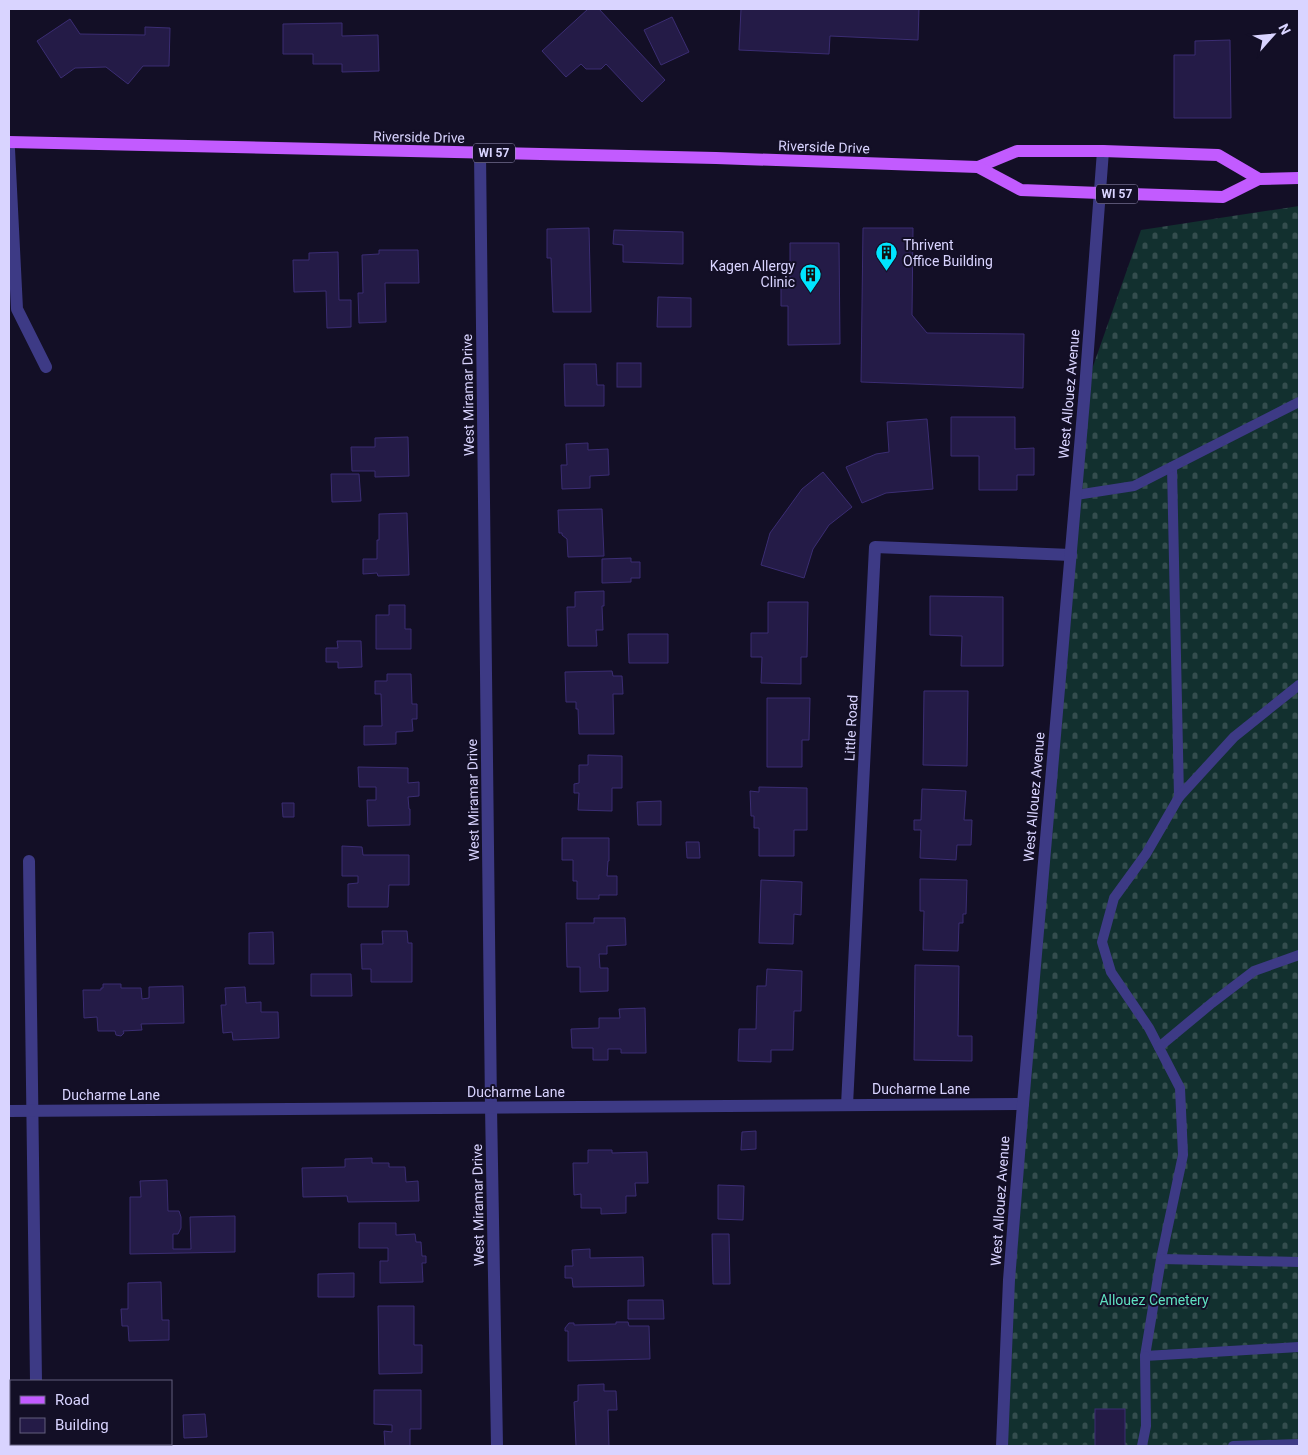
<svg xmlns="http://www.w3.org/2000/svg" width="1308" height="1455" viewBox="0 0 1308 1455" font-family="Roboto,sans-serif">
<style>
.cemetery{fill:url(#cemetery-stones)}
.building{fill:#241b47;stroke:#3b2d73}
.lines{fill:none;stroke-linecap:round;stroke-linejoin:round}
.service{stroke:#3d3a85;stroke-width:10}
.minor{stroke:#3d3a85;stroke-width:12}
.tertiary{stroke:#3d3a85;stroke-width:12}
.primary{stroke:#c25bff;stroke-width:12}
.labels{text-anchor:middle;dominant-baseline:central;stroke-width:4;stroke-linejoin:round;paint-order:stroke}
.shield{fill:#130f26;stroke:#9e99be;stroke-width:1}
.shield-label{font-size:12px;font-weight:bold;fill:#d9d4ff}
.street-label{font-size:14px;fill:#d9d4ff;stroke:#130f26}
.poi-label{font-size:14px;fill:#d9d4ff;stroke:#130f26;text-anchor:start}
.park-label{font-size:14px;fill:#5fe0c0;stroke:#130f26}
</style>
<defs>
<pattern id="cemetery-stones" width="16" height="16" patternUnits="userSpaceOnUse" patternTransform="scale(1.25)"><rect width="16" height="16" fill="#12302f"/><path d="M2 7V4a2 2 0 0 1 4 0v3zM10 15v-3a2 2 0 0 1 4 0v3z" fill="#344d4e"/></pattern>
</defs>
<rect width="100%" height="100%" fill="#130f26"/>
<path class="cemetery" d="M1299 206V1446H1002L1009 1280 1085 389 1141 230Z"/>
<g class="building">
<path d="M588 9H599L665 80 642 102 606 64 601 69H586L581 64 566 77 542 51Z"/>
<path d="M741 9H919L918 40 830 36 829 54 739 50Z"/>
<path d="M672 17 689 52 661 65 644 30Z"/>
<path d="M70 19 80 34 145 35V27L170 28 169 66H143L128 84 106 67 75 68 61 78 37 41Z"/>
<path d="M342 23V36L378 35 379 71 342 72V64H313V54H283V24Z"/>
<path d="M1230 40 1231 118H1174V55H1195V41Z"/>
<path d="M589 228 591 312H553L551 258H547V229Z"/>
<path d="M863 228H913L912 315 927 333 1024 334 1023 388 861 382Z"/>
<path d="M614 230 683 232V264L623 262V245L613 244Z"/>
<path d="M790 243H839L840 344 788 345V306H781V280L790 281Z"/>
<path d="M379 250H418L419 283H385L386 322 359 323 358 293H363L362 255 379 254Z"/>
<path d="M338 252 339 300H351V327L327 328 326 291 294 292 293 260H309V253Z"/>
<path d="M658 297 691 298V327H657Z"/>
<rect x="617" y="363" width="24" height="24"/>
<path d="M564 364H596L597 385H604V406H565Z"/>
<path d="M951 417H1015V449L1034 448V475H1017V490H979V456H951Z"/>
<path d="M927 419 933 489 886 493 862 503 846 467 876 454 889 452 887 422Z"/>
<path d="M408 437 409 476 375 477V471H352L351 447H375V438Z"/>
<path d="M588 443V450L608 449 609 475 590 476V488L562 489 561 465H567L566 444Z"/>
<path d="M823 472 852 507 829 525 813 549 804 578 761 565 770 533 802 489Z"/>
<path d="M331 474H359L361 501 332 502Z"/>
<path d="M602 509 604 556 568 557 567 539 562 535V533H559L558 510Z"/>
<path d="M407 513 409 575 378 576 377 573 363 574V559H377V540H379V514Z"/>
<path d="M631 558V562H640V578H631V582L602 583V559Z"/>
<path d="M604 591V606H602L603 630H596L597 646H568L567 607H575V592Z"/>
<path d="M930 596 1003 597V666H961L962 636 930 635Z"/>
<path d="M768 602H808L807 657H801V684L761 683 762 657H751V633H768Z"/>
<path d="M389 605H405V629H411V649H376V615H389Z"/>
<path d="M628 634H668V663H629Z"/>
<path d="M337 641H361L362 667 338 668V662H326V648H338Z"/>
<path d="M612 671 613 676H622L623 694H613L614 734H579L578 709H576V702H566L565 672Z"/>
<path d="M387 674H411L412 704H417V719H412L413 731 396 732V744L364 745V726H382L381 694H375V681H387Z"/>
<path d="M924 691H968L967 766 923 765Z"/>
<path d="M767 698H810L809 740H802V767H767Z"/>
<path d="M588 755 622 756V788H612V811L578 810 579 793H574V784L579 783V765H588Z"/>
<path d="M358 767 408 768V783L419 782V796L408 797 409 809H410V825L368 826 367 800H376V787H359Z"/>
<path d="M759 787 807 788V830H794V856H759V828H754V816H751L750 791 759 792Z"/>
<path d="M922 789 966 791 964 820H972L971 845H957L956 860 920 858 921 830H914V820H921Z"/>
<path d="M661 801V825H638L637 802Z"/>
<path d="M282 803H294V817H283Z"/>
<path d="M562 838H609V861H608L607 876H617V895H599V899H577V881H573V860H562Z"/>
<path d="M686 842H699L700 858H687Z"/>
<path d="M342 846 362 847 363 855H409V885H389L388 907H348V884L358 883V876H342Z"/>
<path d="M920 879 967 880 966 914H963V923H959L958 951 923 950 924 911H920Z"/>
<path d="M761 880 802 882 801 915 794 914 793 944 759 943Z"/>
<path d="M594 918H625L626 945 607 946V954H599L600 968H608V991L580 992V967H567L566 923H594Z"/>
<path d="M382 931H407L408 943H412V982H371V969H362L361 944H383Z"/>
<path d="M273 932 274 964H249V933Z"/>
<path d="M915 965 959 966 958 1036H972V1061L914 1060Z"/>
<path d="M767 969 802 971 801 1011H794L793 1050H771V1062L738 1061 739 1029H756L757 986H766Z"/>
<path d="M311 974H351L352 996H311Z"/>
<path d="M103 984H121V988H141L142 999 149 998V987L183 986 184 1023 141 1024 142 1030 123 1031 124 1033 121 1036 116 1035 115 1031H98L97 1017 84 1018 83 990H101V988H103Z"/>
<path d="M245 987 246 1003 261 1002V1012H278L279 1038 233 1040 232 1032 223 1033 221 1005H226L225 988Z"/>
<path d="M645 1008 646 1053H621V1049H608V1060H593V1048H572L571 1029 599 1028V1018H620L619 1009Z"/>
<path d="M756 1131V1149L741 1150 742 1132Z"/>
<path d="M588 1150H612V1153L647 1152 648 1183H635L636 1196H626V1213L601 1214V1208H581V1194L574 1195 573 1163H588Z"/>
<path d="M372 1158V1163H389V1167H405L406 1182 418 1181 419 1201 348 1202 347 1196 303 1197 302 1168 345 1167V1159Z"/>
<path d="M167 1180 168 1211H179L181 1217V1228L178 1234H173V1249H191L190 1217 235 1216V1252L130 1254V1197H141L140 1181Z"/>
<path d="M718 1185 744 1186 743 1220 718 1219Z"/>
<path d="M359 1223H396V1235L415 1234 416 1242H421L422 1256H426V1263H422L423 1282 380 1283V1261H388V1248H359Z"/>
<path d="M712 1234H729L730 1284H713Z"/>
<path d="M590 1249V1258L643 1257 644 1286 573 1287 572 1278H565V1266H573L572 1250Z"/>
<path d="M354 1273V1297H318V1274Z"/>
<path d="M161 1282 162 1320H169V1340L129 1341 128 1326H122L121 1309H128V1283Z"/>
<path d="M628 1300H663L664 1319H628Z"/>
<path d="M378 1306H414V1345H422V1373L379 1374Z"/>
<path d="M616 1322H628L629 1326H649L650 1359 568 1361V1331H565V1328L569 1323H574V1325L616 1324Z"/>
<path d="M604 1384V1391H616L617 1410H608L609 1446H576L574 1402 578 1401V1385Z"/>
<path d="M374 1390H421V1429H410V1446H385L384 1431 392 1432V1425L374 1424Z"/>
<rect x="1095" y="1409" width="30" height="37"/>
<path d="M205 1414 207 1437 184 1438 183 1415Z"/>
</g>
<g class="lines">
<g class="service">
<path d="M1172 467 1179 797 1146 854 1114 898 1102 942 1111 972 1149 1028 1180 1088 1183 1155 1161 1259 1145 1356 1299 1347"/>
<path d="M1076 495 1134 486 1299 402"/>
<path d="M1179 797 1234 737 1299 685"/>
<path d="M1159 1047 1212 1003 1254 971 1299 955"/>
<path d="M1161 1259 1299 1262"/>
<path d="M1142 1446 1146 1426 1145 1356"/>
<path d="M1233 1446 1299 1444"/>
</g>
<g class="minor">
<path d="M9 149 17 309 46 367"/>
<path d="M480 153 491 1107 497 1446"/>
<path d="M29 861 36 1381"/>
<path d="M847 1105 875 547 1071 555"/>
<path d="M9 1111 1023 1104"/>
<path d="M37 1444V1446"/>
</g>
<path class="tertiary" d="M1002 1446 1009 1280 1023 1104 1085 389 1103 151"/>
<g class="primary">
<path d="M9 142 716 158 978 167 1017 151H1103L1218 155 1259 179"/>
<path d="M978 167 1021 190 1100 193 1223 197 1259 179 1299 178"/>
</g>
</g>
<defs>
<symbol id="building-pin" viewBox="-11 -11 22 30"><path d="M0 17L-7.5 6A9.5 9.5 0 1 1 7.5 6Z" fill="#00e5ff" stroke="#130f26"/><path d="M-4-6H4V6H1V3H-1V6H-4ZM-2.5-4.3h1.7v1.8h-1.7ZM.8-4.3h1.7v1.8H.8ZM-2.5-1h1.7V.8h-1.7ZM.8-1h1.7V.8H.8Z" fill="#111"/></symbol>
</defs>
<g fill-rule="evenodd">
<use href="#building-pin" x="874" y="240" width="25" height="34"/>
<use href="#building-pin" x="798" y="262" width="25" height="34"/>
</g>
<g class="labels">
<g class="shield">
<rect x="473" y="143.5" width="42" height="19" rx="4"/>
<rect x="1096" y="184.5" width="42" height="19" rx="4"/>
</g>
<g class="shield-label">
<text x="494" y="153">WI 57</text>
<text x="1117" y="194">WI 57</text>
</g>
<g class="street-label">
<text transform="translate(419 137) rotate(1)">Riverside Drive</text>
<text transform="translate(824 147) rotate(2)">Riverside Drive</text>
<text transform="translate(1069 394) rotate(-85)">West Allouez Avenue</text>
<text transform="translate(468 395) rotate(-91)">West Miramar Drive</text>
<text transform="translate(851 728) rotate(-87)">Little Road</text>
<text transform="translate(1034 797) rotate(-85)">West Allouez Avenue</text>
<text transform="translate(473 800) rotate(-91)">West Miramar Drive</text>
<text x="921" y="1089">Ducharme Lane</text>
<text x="516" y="1092">Ducharme Lane</text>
<text x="111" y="1095">Ducharme Lane</text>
<text transform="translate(1000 1201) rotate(-86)">West Allouez Avenue</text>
<text transform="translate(478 1205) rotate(-91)">West Miramar Drive</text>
</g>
<g class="poi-label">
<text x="903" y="245">Thrivent<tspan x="903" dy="16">Office Building</tspan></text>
<text x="795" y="266" text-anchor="end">Kagen Allergy<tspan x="795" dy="16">Clinic</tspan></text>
</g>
<g class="park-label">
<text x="1154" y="1300">Allouez Cemetery</text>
</g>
</g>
<rect width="1308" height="1455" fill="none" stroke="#d9d4ff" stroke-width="20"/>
<rect x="10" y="1380" width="162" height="65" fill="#130f26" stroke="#625e7d"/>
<rect x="20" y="1396" width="25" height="8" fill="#c25bff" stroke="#625e7d"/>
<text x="55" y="1405" font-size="15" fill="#d9d4ff">Road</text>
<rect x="20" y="1418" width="25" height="15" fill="#241b47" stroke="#625e7d"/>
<text x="55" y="1430" font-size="15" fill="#d9d4ff">Building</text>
<g transform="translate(1273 35) rotate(63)" stroke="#130f26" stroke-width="4" paint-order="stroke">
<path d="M0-4L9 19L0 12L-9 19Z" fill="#d9d4ff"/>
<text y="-8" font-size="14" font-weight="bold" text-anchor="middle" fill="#d9d4ff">N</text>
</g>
</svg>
